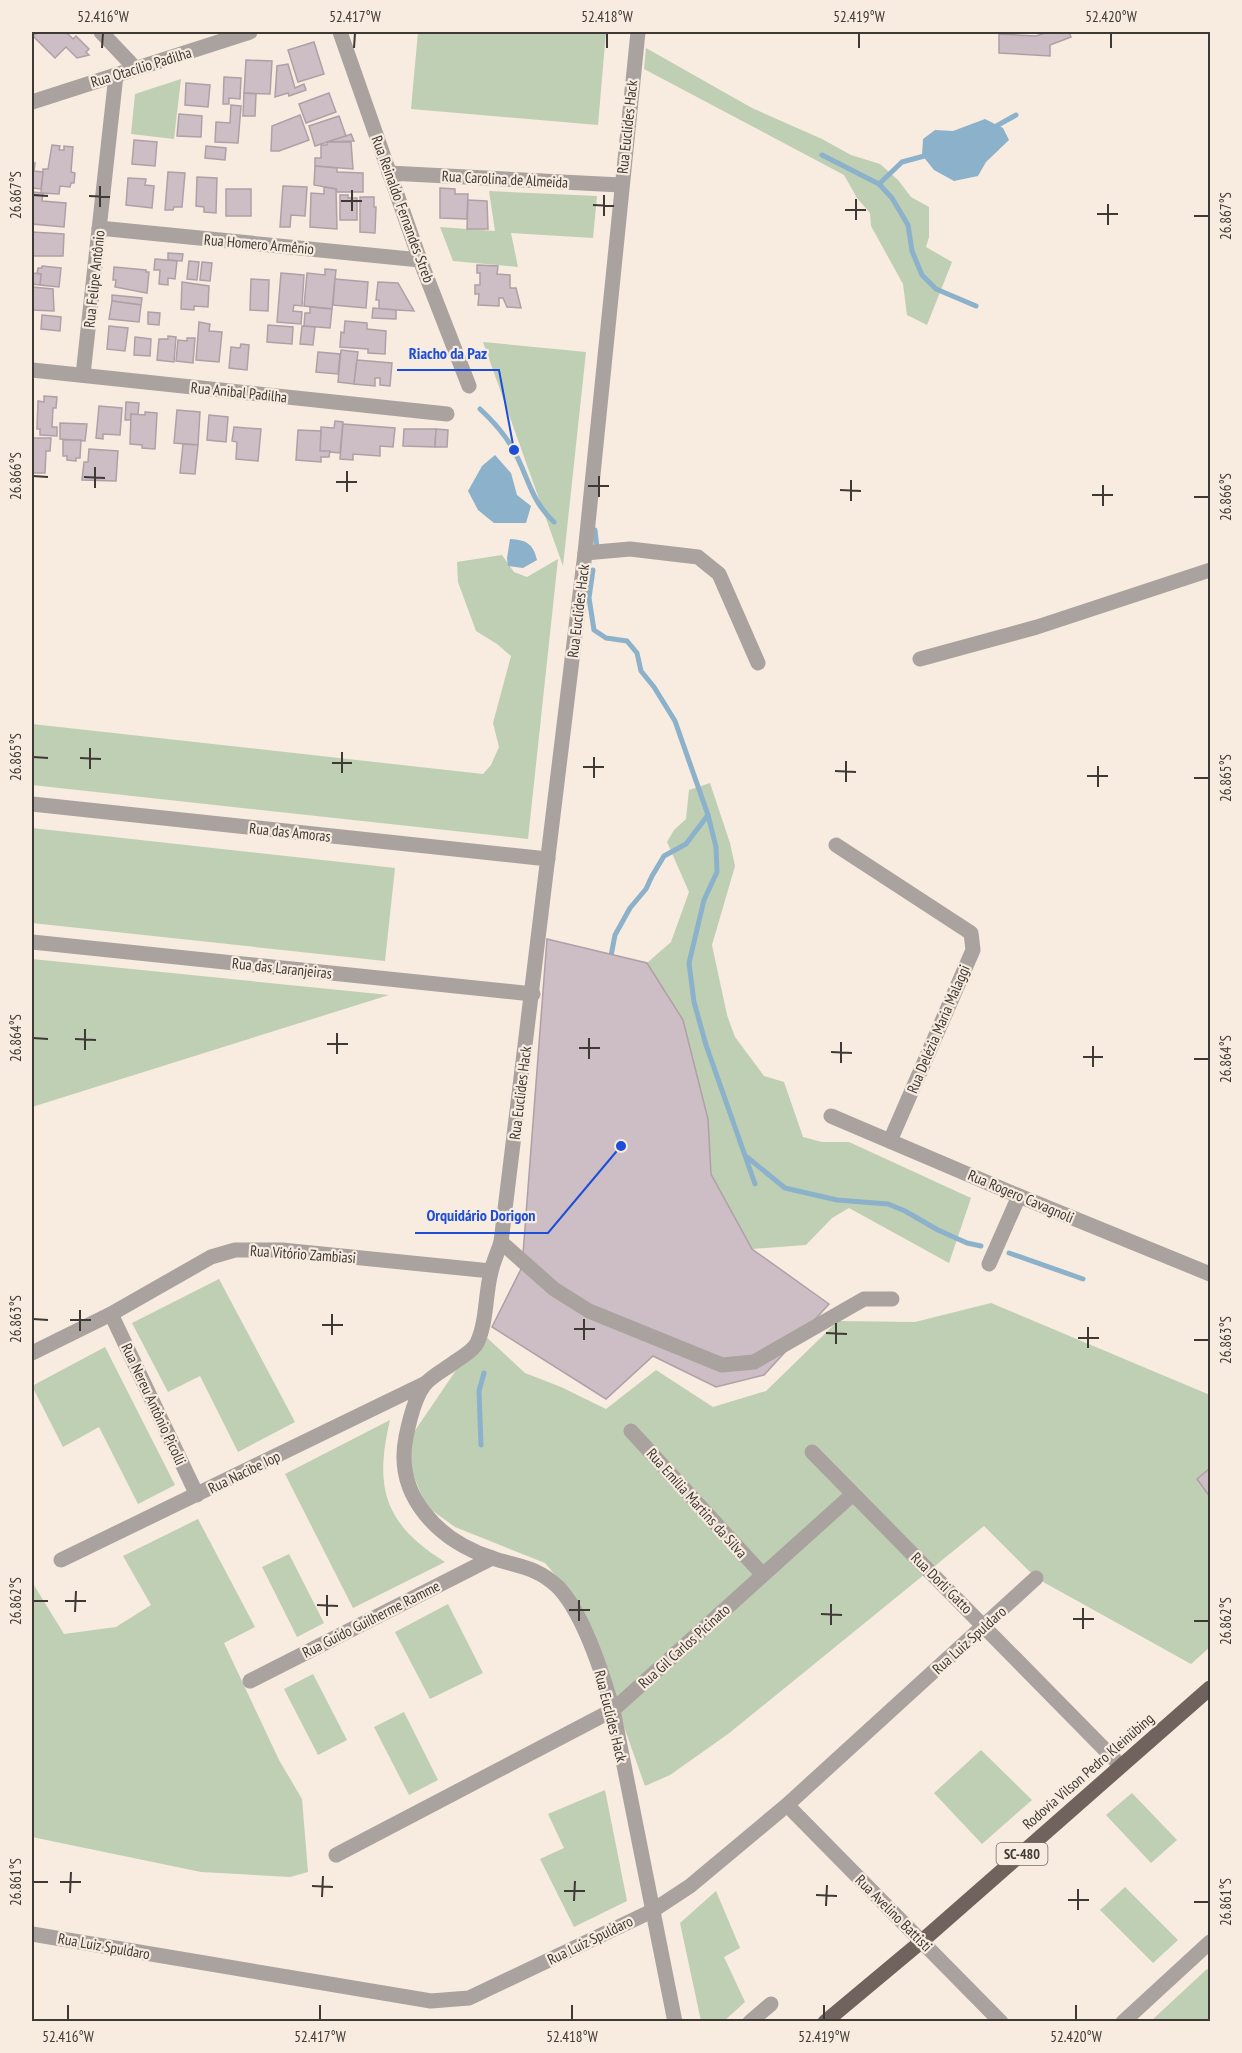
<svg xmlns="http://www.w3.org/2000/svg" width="1242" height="2053" viewBox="0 0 1242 2053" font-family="'PT Sans Narrow',sans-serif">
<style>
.green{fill:#becfb4}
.water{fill:#8cb1cb}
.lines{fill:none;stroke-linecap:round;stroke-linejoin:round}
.stream{stroke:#8cb1cb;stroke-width:5}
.building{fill:#cdbdc5;stroke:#afa0a7;stroke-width:1.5}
.minor{stroke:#a9a29f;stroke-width:15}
.major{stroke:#70635e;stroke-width:15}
.ticks{fill:none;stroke:#3e3935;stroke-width:2}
.labels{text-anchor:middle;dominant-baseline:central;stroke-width:4.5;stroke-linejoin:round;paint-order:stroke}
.shield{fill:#f8ebdf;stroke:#766e68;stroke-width:1.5}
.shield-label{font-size:14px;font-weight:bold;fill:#3e3935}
.street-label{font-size:15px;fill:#3e3935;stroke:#f8ebdf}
.leader{fill:none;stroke:#1d4ed8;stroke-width:2}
.callout-dot{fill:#1d4ed8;stroke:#f8ebdf;stroke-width:2}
.callout-label{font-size:16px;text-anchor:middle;font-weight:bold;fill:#1d4ed8;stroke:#f8ebdf;stroke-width:4.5;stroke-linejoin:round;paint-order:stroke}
.neatline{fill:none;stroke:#3e3935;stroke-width:2}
.ticks-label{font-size:15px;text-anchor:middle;fill:#3e3935}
</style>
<rect width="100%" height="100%" fill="#f8ebdf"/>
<g class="green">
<path d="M418 32H606L598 125 411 109Z"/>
<path d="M646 48 752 108 822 139 851 155 880 164 898 180 911 197 929 207V237L926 247 952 262 927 325 907 315 903 284 871 226 870 213 857 198 844 175 644 69Z"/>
<path d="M181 79 174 139 131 134 135 94Z"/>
<path d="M489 191 597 196 593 238 511 233 518 267 453 261 440 227 495 231Z"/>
<path d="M483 342 586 352 563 566Z"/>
<path d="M502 555 514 572 527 577 558 559 528 839 32 785V724L483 774 491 765 499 747 493 723 511 656 497 644 476 631 458 582 457 562Z"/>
<path d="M710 783 730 843 735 866 712 945 727 1015 735 1037 764 1076 784 1082 803 1137 822 1142H849L971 1198 949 1263 849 1208 832 1218 806 1245 752 1249 711 1174 708 1119 683 1020 647 963 671 942 689 892 667 842 674 830 686 819 689 790Z"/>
<path d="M32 828 395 868 385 961 32 923Z"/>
<path d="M32 959 389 995 32 1107Z"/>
<path d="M219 1279 295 1422 238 1452 200 1376 168 1392 132 1323Z"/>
<path d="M991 1303 1210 1395V1647L1191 1664 1036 1578 984 1526 728 1734 670 1775 645 1786 601 1662 575 1598 545 1563 455 1527 426 1506 410 1467 412 1435 465 1357 483 1334 525 1373 561 1387 606 1409 656 1370 713 1407 766 1391 838 1321 915 1322Z"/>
<path d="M105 1347 175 1485 138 1504 99 1427 63 1447 32 1386Z"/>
<path d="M390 1420C374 1488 384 1524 445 1562L353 1608 285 1474Z"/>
<path d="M198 1519 255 1627 224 1643 279 1760 302 1799 308 1872 290 1877 201 1872 32 1837V1582L64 1634 116 1627 151 1605 123 1556Z"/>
<path d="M289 1554 324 1623 297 1637 262 1567Z"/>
<path d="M448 1604 483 1673 430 1699 395 1632Z"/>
<path d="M313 1674 347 1740 318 1755 284 1689Z"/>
<path d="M404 1712 438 1780 409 1795 374 1727Z"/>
<path d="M981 1750 1032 1800 982 1844 934 1793Z"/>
<path d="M605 1790 627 1901 574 1927 540 1859 564 1848 548 1814Z"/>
<path d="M1132 1793 1177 1840 1151 1863 1106 1815Z"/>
<path d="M1125 1887 1178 1940 1153 1963 1100 1910Z"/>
<path d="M716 1891 740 1948 724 1957 745 2002 724 2021H701L680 1923Z"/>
<path d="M1207 1969 1210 1972V2021H1151Z"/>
</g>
<g class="water">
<path d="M985 119 1003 128 1009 140 986 162 978 176 954 181 934 170 922 155 923 139 935 130 953 131Z"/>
<path d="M495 455 511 473 517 495 531 506 526 523H494L478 510 468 491 482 466Z"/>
<path d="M510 539C527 540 533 544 537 560L523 568 508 566 507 558Z"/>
</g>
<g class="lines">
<g class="stream">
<path d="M991 129 1016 115"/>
<path d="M822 155 879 184 892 198 908 225 912 251 922 275 936 289 976 306"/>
<path d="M879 184 902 162 928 155"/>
<path d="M480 409C493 421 504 433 513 449 528 475 530 500 554 522"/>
<path d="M595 530 597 548"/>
<path d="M593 570 589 598 594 630 606 638 627 641 637 653 641 671 654 687 675 721 708 815 716 847 717 872 704 900 689 963 694 1002 706 1045 755 1184"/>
<path d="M610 961 615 935 630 908 646 889 652 876 664 856 686 844 708 815"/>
<path d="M747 1157 785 1188 837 1200 888 1204 905 1211 938 1230 967 1243 981 1246"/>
<path d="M1009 1253 1083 1279"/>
<path d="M481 1445 479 1391 484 1373"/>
</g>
</g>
<g class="building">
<path d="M38 32H66L73 39 76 36 89 49 86 52 89 55 77 58 66 47 55 58 33 36Z"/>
<path d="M1048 32H1069L1071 37 1050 45V56L999 53V34L1036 36Z"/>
<path d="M314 42 324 74 298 82 288 50Z"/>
<path d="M246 60 272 61 270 94 244 93Z"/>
<path d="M288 64 295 88 304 84 306 90 289 96 288 93 275 97 277 66Z"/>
<path d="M224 77 241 78 240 99 229 98V104H223Z"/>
<path d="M186 83 210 85 208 107 185 105Z"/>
<path d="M244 93 256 94 255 116H243Z"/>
<path d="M329 93 336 112 306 123 299 104Z"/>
<path d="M231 105 241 106 238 143 215 142 216 122 230 123Z"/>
<path d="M179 114 202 116 201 137 177 136Z"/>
<path d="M300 115 309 140 279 151H271L272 126Z"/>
<path d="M339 116 346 136 315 146 309 126Z"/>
<path d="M351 134 354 141 327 142 346 136Z"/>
<path d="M134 140 157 142 155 166 132 164Z"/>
<path d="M327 142H351L353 169 315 166V158H321V145H327Z"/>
<path d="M52 145 60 146 59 150H64V146L73 147 71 172 75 173 74 183H71L70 187 60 186 59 194 41 193 43 169H48Z"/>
<path d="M206 146 226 148 225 160 205 158Z"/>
<path d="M32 163H35L34 171 43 172 41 189 32 188Z"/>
<path d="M315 166 337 168V172L363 173V192H337L336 189 314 185Z"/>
<path d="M168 172 185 173 182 207H174L173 210H165Z"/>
<path d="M197 177 217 178 216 213 204 212V207L196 206Z"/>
<path d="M128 178 146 179 145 185 154 186 152 208 126 205Z"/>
<path d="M283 186 307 187 305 216 291 215 290 227H280Z"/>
<path d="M324 187 336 189 337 229 310 227 311 193 324 194Z"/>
<path d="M440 188 455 189V194H468L467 219 440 218Z"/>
<rect x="226" y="189" width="25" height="27"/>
<path d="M32 192 43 193 42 201 66 203 64 227 32 224Z"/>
<path d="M340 195H348V198H357V220H340Z"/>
<path d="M360 197H374V207H376L375 233 360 232Z"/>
<path d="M468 200 487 201 488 229H467Z"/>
<path d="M32 232 64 234 63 256H32Z"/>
<path d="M168 253 183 254 182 261 168 260Z"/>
<path d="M155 259 177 261 175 279 168 278V285L159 284 160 270H154Z"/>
<path d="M189 261 199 262 197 280 187 279Z"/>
<path d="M202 262 212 263 210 281 200 280Z"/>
<path d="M477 265 498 266 497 274 510 275V288H516L521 308 507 307 503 298H499V306L478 305 479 294H475V285H480V273H477Z"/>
<path d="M42 266 61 268 59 287 40 285 41 274 37 273 38 268H42Z"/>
<path d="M114 267 146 270V272H149L147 293 115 287 116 280H113Z"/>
<path d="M325 269 336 270 332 309 304 306 307 273 325 275Z"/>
<path d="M32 273 41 274 40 285 32 284Z"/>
<path d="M281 273 304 275 302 306 294 305 293 311 302 312 301 324 277 322Z"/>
<path d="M251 279 269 280 268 311 250 310Z"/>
<path d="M335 279 368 282 366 308 333 305Z"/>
<path d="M182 282 209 286 208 307 194 306V310L181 309Z"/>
<path d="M378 282 398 283 414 311 379 309V300H376Z"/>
<path d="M32 287 53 289 54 311 32 310Z"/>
<path d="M112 295 142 298 141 305 112 301Z"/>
<path d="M112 301 141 305 139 322 109 319Z"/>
<path d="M310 307 332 309 330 328 304 326 305 313H310Z"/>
<path d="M373 308 396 310V319L372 318Z"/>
<path d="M148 312 160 313 159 325 148 324Z"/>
<path d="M42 315 61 317 60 331 41 329Z"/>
<path d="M345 321 367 323V329L386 331 385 354 368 353V349L340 347 341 332 344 333Z"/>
<path d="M199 322 210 324 209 331 222 332 219 362 196 360Z"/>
<path d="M268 325 293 327 292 344 267 342Z"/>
<path d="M109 326 128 328 125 351 107 349Z"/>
<path d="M302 326 315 327 313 345 300 344Z"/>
<path d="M168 336 176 337 174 362 157 360 159 339H168Z"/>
<path d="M135 337 151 339 150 356 134 355Z"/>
<path d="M187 338H195L193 363 176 361 178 340 187 341Z"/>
<path d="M241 344 249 345 247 370 229 368 231 347 240 348Z"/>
<path d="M341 350 358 352 354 384 338 382Z"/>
<path d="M318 352 340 354 338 374 316 372Z"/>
<path d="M357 360 392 363 390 386 380 385V378H375V386L354 384Z"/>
<path d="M44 396 57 397 56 408H53L52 427H57V436L40 435V429H37L38 401 44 402Z"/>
<path d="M126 402 139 403 138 415 131 414V420H125Z"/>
<path d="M99 406 122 408 120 435 103 434V439L96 438Z"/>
<path d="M177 410 200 412 198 445 174 443Z"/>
<path d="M145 412 157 413 155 449 142 448V445L130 444 131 414 145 415Z"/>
<path d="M209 415 228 417 226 442 207 440Z"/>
<path d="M335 421 343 422 340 453 320 451 321 427 334 428Z"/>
<path d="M60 423 87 424 85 441 60 439Z"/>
<path d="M343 424 395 428 393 447 380 446V456L353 454V460L340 459Z"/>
<path d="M234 427 261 429 258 461 236 459 237 442 232 441Z"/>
<path d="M404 429H436L435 447 403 446Z"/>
<path d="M436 429 448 430 447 447H435Z"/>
<path d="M298 430 321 431 320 451H330L329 457H321V462L296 460Z"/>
<path d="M32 438H51L50 451H46L45 473H32Z"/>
<path d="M63 440H81L80 458H76V461L67 460V456H63Z"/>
<path d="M183 444 198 445 195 474 180 473Z"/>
<path d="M89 449 118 451 116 481 82 480 84 462H88Z"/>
<path d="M547 939 647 963 683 1020 708 1119 711 1174 752 1249 829 1304 764 1375 716 1387 653 1356 606 1399 492 1327 522 1267Z"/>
<path d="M1210 1468V1497L1197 1479Z"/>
</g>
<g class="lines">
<g class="minor">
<path d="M101 32 135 68"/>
<path d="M340 32 420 260 469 386"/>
<path d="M638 32 585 553 501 1242C498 1252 493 1262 491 1272 485 1295 487 1322 477 1343 473 1351 463 1356 456 1361 447 1368 435 1374 427 1382 416 1393 409 1422 406 1437 394 1496 439 1541 492 1558 518 1567 536 1566 558 1587 583 1613 603 1675 613 1710L675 2022"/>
<path d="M32 102 250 32"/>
<path d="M389 173 621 185"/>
<path d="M99 228 420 260"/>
<path d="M32 370 447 414"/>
<path d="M83 375 116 75"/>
<path d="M585 553 630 549 698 557 719 574 758 663"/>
<path d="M920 659 1037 627 1210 570"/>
<path d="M32 804 548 859"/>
<path d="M836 845 971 933 973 950 890 1141"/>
<path d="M32 942 533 994"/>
<path d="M831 1116 1019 1196 1210 1274"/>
<path d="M501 1242 554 1289 589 1311 722 1365 754 1362 864 1299H892"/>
<path d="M989 1264 1019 1196"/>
<path d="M111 1314 197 1495"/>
<path d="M32 1353 111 1314 211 1257 235 1250H282L491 1271"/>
<path d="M631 1431 763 1575"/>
<path d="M812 1452 1121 1766"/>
<path d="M61 1560 426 1383"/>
<path d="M250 1681 492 1558"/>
<path d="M787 1805 1001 2022"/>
<path d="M336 1855 613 1710 853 1494"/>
<path d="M32 1934 431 2001 469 1998 652 1911 690 1886 787 1805 1036 1578"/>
<path d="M750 2022 771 2004"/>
<path d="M1123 2022 1210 1942"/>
</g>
<path class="major" d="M825 2022 922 1941 1210 1688"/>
</g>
<path class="ticks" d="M102 48 103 33M354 48 355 33M607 48V33M859 48V33M1111 48V33M33 195 48 196M89 196 110 197M341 201H362M593 205 614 206M100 207V186M845 210H866M352 211V190M1097 214H1118M604 216V195M1194 216H1209M856 220V199M1108 225V204M33 476 48 477M84 477 105 478M336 482H357M588 486H609M95 488V467M840 490 861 491M347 492V471M1092 495H1113M599 497V476M1194 497H1209M851 501V480M1103 506V485M33 757 48 758M80 758 101 759M332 763H352M583 767H604M90 769V748M835 771 856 772M342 773V752M1087 776H1108M594 778V757M1194 778H1209M846 782V761M1098 787V766M33 1038 48 1039M75 1039 96 1040M327 1044H348M579 1048H600M85 1050V1029M831 1052 852 1053M337 1054V1033M1083 1057H1103M589 1059V1038M1194 1059H1209M841 1063V1042M1093 1067V1046M33 1319 48 1320M70 1320H91M322 1325H343M574 1329H595M80 1331V1310M826 1333 847 1334M332 1335V1314M1078 1338H1099M584 1340V1319M1194 1340H1209M836 1344V1323M1088 1348V1327M33 1601H48M65 1601H86M317 1605 338 1606M569 1610H590M75 1612 76 1591M821 1614 842 1615M327 1616V1595M1073 1619H1094M579 1621V1600M1194 1621H1209M831 1625V1604M1083 1629V1608M33 1882H48M60 1882H81M312 1886 333 1887M564 1891H585M70 1893 71 1872M816 1895 837 1896M322 1897 323 1876M1068 1900H1089M574 1901 575 1881M1194 1902H1209M826 1906 827 1885M1078 1910V1889M68 2020V2005M320 2020V2005M572 2020V2005M824 2020V2005M1076 2020V2005"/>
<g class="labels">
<rect class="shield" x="996.5" y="1843" width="51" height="22" rx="4.5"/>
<g class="shield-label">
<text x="1022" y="1854">SC-480</text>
</g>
<g class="street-label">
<text transform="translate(141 67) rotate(-17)">Rua Otacílio Padilha</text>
<text transform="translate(627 127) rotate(-84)">Rua Euclides Hack</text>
<text transform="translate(505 179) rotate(3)">Rua Carolina de Almeida</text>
<text transform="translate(403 209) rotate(70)">Rua Reinaldo Fernandes Streb</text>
<text transform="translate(259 244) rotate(5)">Rua Homero Armênio</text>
<text transform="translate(94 279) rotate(-84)">Rua Felipe Antônio</text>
<text transform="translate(239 392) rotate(6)">Rua Anibal Padilha</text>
<text transform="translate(578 611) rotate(-83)">Rua Euclides Hack</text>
<text transform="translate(290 832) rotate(6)">Rua das Amoras</text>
<text transform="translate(282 968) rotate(6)">Rua das Laranjeiras</text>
<text transform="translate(938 1029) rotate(-67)">Rua Delézia Maria Malaggi</text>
<text transform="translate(520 1093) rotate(-83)">Rua Euclides Hack</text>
<text transform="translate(1021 1196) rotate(23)">Rua Rogero Cavagnoli</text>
<text transform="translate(303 1254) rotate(4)">Rua Vitório Zambiasi</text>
<text transform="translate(154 1404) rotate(65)">Rua Nereu Antônio Picolli</text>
<text transform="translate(244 1472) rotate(-26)">Rua Nacibe Iop</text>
<text transform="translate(697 1503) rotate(48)">Rua Emília Martins da Silva</text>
<text transform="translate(942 1583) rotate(45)">Rua Dorli Gatto</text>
<text transform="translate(371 1619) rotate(-27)">Rua Guido Guilherme Ramme</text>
<text transform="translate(969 1640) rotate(-42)">Rua Luiz Spuldaro</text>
<text transform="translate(684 1646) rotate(-42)">Rua Gil Carlos Picinato</text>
<text transform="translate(611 1716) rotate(76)">Rua Euclides Hack</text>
<text transform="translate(1088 1771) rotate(-41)">Rodovia Vilson Pedro Kleinübing</text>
<text transform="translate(894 1913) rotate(45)">Rua Avelino Battisti</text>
<text transform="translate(590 1940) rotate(-26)">Rua Luiz Spuldaro</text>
<text transform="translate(104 1946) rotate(10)">Rua Luiz Spuldaro</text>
</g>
</g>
<path class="leader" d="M514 450L499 370H397M621 1146L548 1233H415"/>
<g class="callout-dot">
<circle cx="514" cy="450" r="6"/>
<circle cx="621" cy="1146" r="6"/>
</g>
<g class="callout-label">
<text x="448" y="359">Riacho da Paz</text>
<text x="481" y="1221">Orquidário Dorigon</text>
</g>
<rect width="1242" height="2053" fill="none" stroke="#f8ebdf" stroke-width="66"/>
<rect x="33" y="33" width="1176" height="1987" class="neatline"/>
<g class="ticks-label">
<text x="103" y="22">52.416°W</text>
<text x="355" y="22">52.417°W</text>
<text x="607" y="22">52.418°W</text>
<text x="859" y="22">52.419°W</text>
<text x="1111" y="22">52.420°W</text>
<text transform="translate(16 195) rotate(-90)" y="5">26.867°S</text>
<text transform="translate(1226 216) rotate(-90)" y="5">26.867°S</text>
<text transform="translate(16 476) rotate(-90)" y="5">26.866°S</text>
<text transform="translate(1226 497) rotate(-90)" y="5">26.866°S</text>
<text transform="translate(16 757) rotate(-90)" y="5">26.865°S</text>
<text transform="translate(1226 778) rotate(-90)" y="5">26.865°S</text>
<text transform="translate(16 1038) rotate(-90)" y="5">26.864°S</text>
<text transform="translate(1226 1059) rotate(-90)" y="5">26.864°S</text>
<text transform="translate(16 1319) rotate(-90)" y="5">26.863°S</text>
<text transform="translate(1226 1340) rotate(-90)" y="5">26.863°S</text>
<text transform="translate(16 1601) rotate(-90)" y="5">26.862°S</text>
<text transform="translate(1226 1621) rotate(-90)" y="5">26.862°S</text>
<text transform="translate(16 1882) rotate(-90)" y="5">26.861°S</text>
<text transform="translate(1226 1902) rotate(-90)" y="5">26.861°S</text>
<text x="68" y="2042">52.416°W</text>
<text x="320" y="2042">52.417°W</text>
<text x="572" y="2042">52.418°W</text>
<text x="824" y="2042">52.419°W</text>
<text x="1076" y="2042">52.420°W</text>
</g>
</svg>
